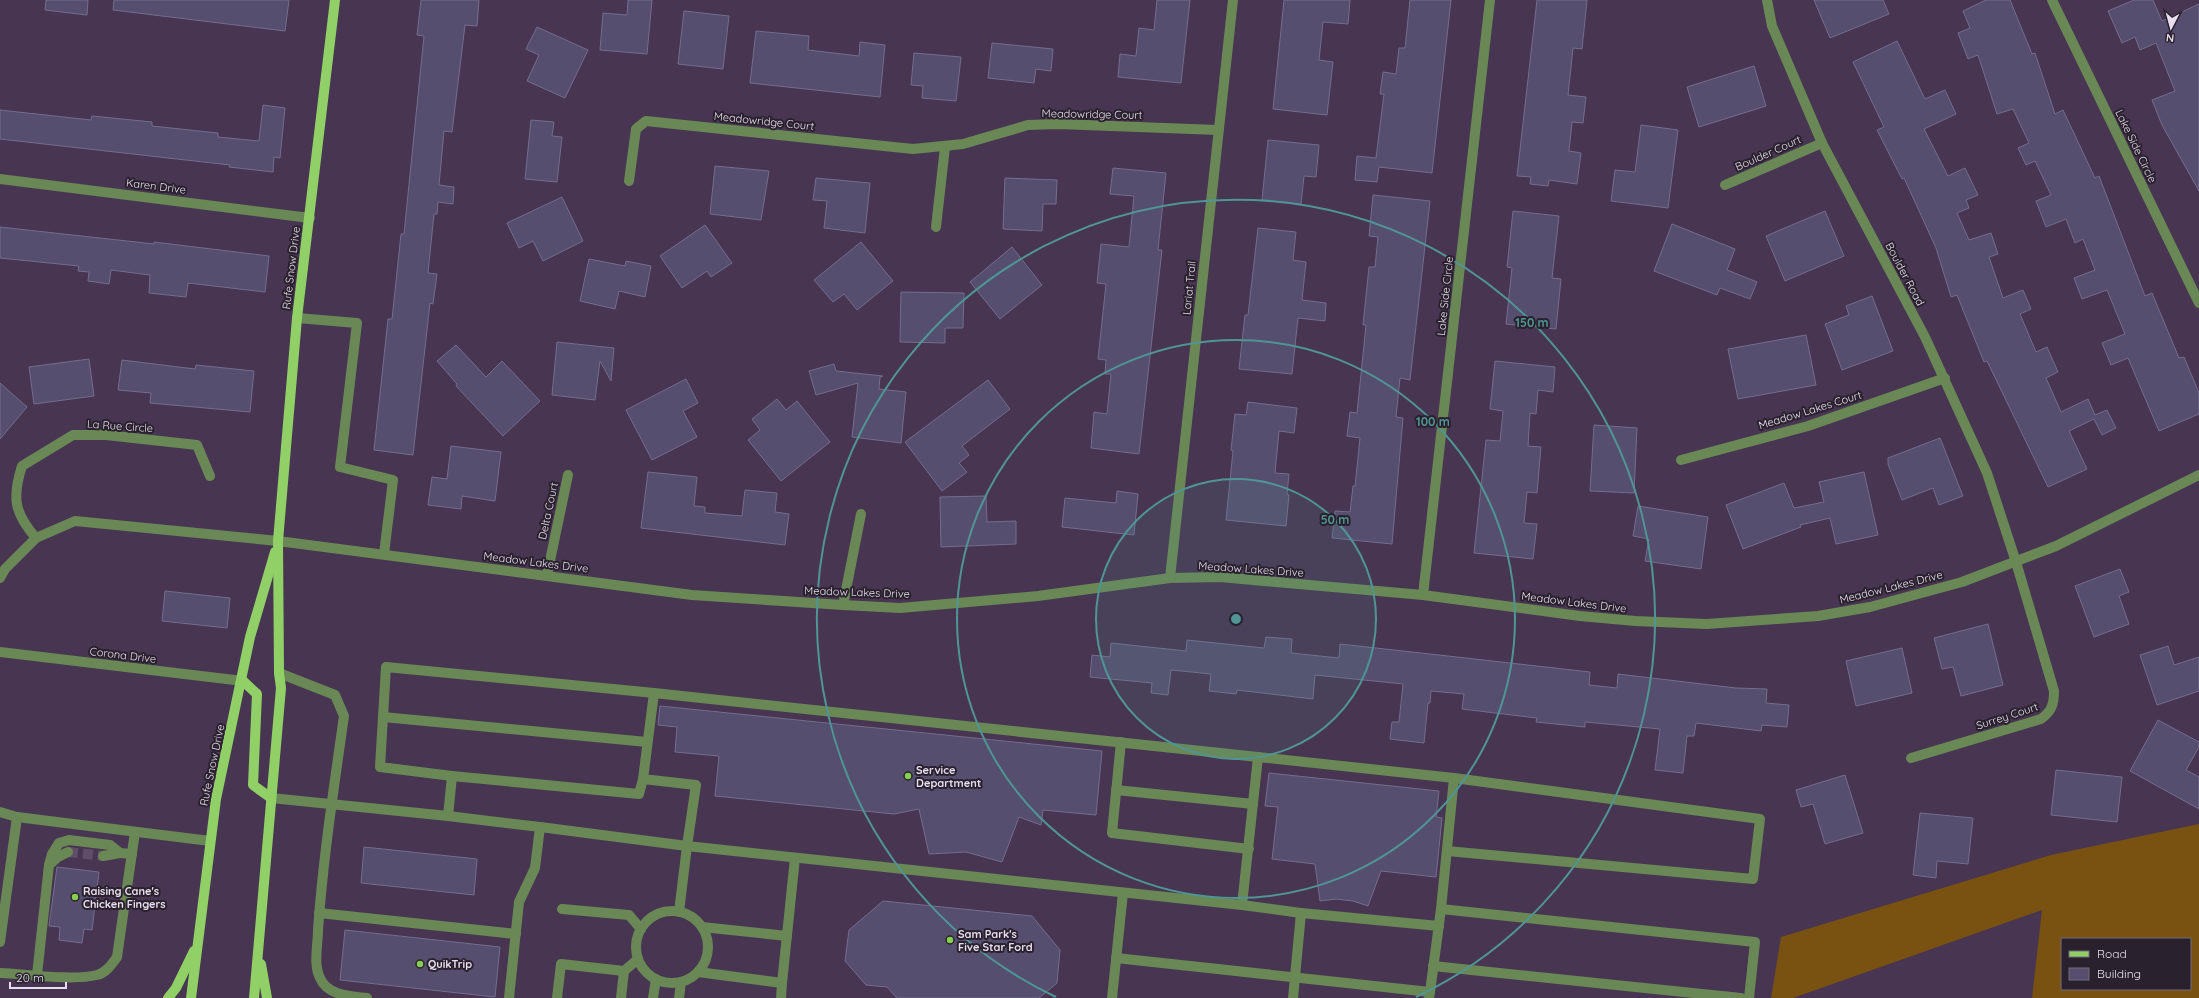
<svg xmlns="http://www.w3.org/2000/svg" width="2199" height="998" viewBox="0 0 2199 998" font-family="Quicksand,sans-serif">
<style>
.grass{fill:#795212;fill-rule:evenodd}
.building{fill:#554e6e;stroke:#746d8f}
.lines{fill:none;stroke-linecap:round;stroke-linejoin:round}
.minor-tunnel{stroke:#604e69;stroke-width:10;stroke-dasharray:10 5;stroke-linecap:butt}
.minor{stroke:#698856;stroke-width:10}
.major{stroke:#91d066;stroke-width:10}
.ring{fill:none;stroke:#509595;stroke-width:2}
.poi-dot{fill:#85cf4d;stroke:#29212d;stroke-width:1.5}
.labels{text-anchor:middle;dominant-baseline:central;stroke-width:4;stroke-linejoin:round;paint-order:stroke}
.street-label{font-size:11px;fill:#e9deef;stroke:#29212d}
.poi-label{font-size:11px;font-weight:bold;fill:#e9deef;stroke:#29212d;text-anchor:start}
.centre{fill:#509595;stroke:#29212d;stroke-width:2}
.ring-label{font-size:12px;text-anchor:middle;font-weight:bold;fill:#509595;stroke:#29212d;stroke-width:4;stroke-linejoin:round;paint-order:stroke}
</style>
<rect width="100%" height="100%" fill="#483551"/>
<path class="grass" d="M2199 824V998H2032L2042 910 1793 998H1771L1781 937 2051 855ZM2062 939H2190V989H2062Z"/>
<g class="building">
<path d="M46 0H88L87 15 45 10Z"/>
<path d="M114 0H289L285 31 113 10Z"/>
<path d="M421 0H479L477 26 465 25 452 132 444 131 439 185 454 187 453 204 438 202 437 214H434L428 273 437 274 433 304 430 303 413 455 374 450 388 319H392L401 234H404L424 36 417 35Z"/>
<path d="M628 0H652L647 54 600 50 603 13 627 15Z"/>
<path d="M1157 0H1190L1181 83 1118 77 1120 54 1136 56 1139 28 1154 30Z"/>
<path d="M1284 0H1350L1348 24 1323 22 1319 60 1333 62 1327 115 1273 109Z"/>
<path d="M1410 0H1451L1432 173 1379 167 1377 182 1355 180 1357 156 1376 158 1384 94H1380L1383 72 1396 74 1399 48H1405Z"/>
<path d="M1537 0H1587L1582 49 1573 48 1568 95 1586 97 1583 123 1572 122 1569 151 1581 153 1577 184 1549 180 1548 186 1530 184 1531 177 1517 176Z"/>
<path d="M1814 0H1883L1889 14 1830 38Z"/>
<path d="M1986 0H2010L2032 54 2035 53 2055 114 2063 110 2095 178 2099 176 2145 296 2152 293 2179 358 2184 357 2199 393V414L2159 431 2128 358 2111 365 2102 343 2125 334 2107 290 2082 299 2074 278 2095 270 2083 239 2075 243 2066 219 2046 227 2036 201 2051 195 2035 161 2026 165 2018 148 2029 143 2013 109 1997 114 1978 55 1968 59 1958 33 1970 28 1963 11Z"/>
<path d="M2134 0H2153L2162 21 2199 4V191L2162 125 2152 100 2175 91 2156 43 2140 50 2135 37 2122 43 2108 11Z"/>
<path d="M684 11 729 16 723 69 678 64Z"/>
<path d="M537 27 588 50 565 98 527 81 539 55 526 49Z"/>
<path d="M756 31 809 36 808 50 859 56 860 42 885 45 880 97 750 83Z"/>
<path d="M1897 41 1925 99 1945 90 1956 114 1924 129 1948 176 1965 168 1978 195 1966 200 1969 208 1957 213 1969 240 1991 233 1998 254 1989 257 2003 298 2023 290 2031 309 2020 314 2036 352 2047 347 2058 372 2046 378 2061 412 2088 399 2095 415 2107 410 2116 428 2102 435 2094 419 2069 431 2087 469 2048 487 1987 361 1984 362 1957 295 1951 297 1936 248 1904 178 1902 179 1877 130 1884 127 1853 62Z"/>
<path d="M992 43 1053 49 1051 71 1036 69 1034 83 988 78Z"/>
<path d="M914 53 961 57 956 101 922 98 923 86 911 85Z"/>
<path d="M1754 66 1766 106 1699 127 1687 87Z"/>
<path d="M263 105 285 108 280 158 274 157 273 172 229 167 230 165 0 139V110L91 120 92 116 152 122V126L218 133V137L259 141Z"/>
<path d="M531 120 554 122 552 136 562 137 557 182 525 179Z"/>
<path d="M1641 125 1678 130 1668 208 1611 201 1615 170 1635 172Z"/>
<path d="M1268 140 1319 145 1316 177 1304 176 1301 204 1262 200Z"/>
<path d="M715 166 769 171 761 220 710 214Z"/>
<path d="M1113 168 1166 173 1158 250H1162L1139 454 1091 448 1094 412 1107 414 1111 374H1105L1106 360 1098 359 1106 284 1097 283 1101 244 1129 247 1134 196 1110 194Z"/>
<path d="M816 178 870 183 865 233 824 228 827 201 813 200Z"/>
<path d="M1005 178 1057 180 1056 204H1043L1042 231 1003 229Z"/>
<path d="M1373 195 1430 201 1410 380 1400 378 1396 417 1403 418 1392 544 1332 538 1335 511 1350 512 1353 486H1355L1360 438 1347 436 1350 412 1357 413 1366 325H1363L1369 267H1375L1378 237 1369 236Z"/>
<path d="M562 197 583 241 543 261 533 241 519 248 507 223Z"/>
<path d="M1513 211 1559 216 1552 278 1561 279 1556 329 1506 324 1512 268 1507 267Z"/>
<path d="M1825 211 1844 256 1785 281 1766 236Z"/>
<path d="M1672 224 1735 249 1727 270 1757 282 1750 299 1720 288 1717 295 1654 271Z"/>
<path d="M705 225 732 263 711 277 707 271 682 288 660 256Z"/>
<path d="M0 227 154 244V242L269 256 265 292 188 283 186 297 149 293 150 275 111 270 109 284 88 281 89 272 78 271 79 266 0 258Z"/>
<path d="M1258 228 1296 232 1293 260 1306 262 1302 300 1326 303 1325 321 1298 318 1292 374 1239 369 1245 315H1248Z"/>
<path d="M861 242 893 281 857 310 844 294 833 302 814 280Z"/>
<path d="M1012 247 1042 285 1000 319 970 282Z"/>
<path d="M589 259 625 266 626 261 651 266 645 297 619 291 615 309 580 301Z"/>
<path d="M901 292 964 293 963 328H945V343L900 342Z"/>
<path d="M1872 296 1893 351 1842 370 1825 324 1849 315 1846 306Z"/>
<path d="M1806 335 1816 385 1738 399 1728 349Z"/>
<path d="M557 342 614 348 611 381 600 361 595 400 552 395Z"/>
<path d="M456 345 486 377 502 361 540 401 503 436 456 386 457 384 437 361Z"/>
<path d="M89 359 94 396 34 404 29 367Z"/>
<path d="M122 360 195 369 196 365 254 371 250 412 150 403 151 393 118 390Z"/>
<path d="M1495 361 1555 367 1553 392 1538 390 1536 414 1530 413 1528 446 1541 447 1537 493 1527 492 1524 523 1537 524 1533 559 1474 553 1486 440 1500 441 1503 411 1490 409Z"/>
<path d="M834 364 836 371 883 376 880 377 879 389 906 392 901 443 852 437 858 383 816 395 809 371Z"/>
<path d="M686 379 698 403 683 411 697 437 652 460 626 410Z"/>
<path d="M988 380 1010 409 962 446 969 455 959 463 967 472 942 491 905 442Z"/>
<path d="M0 383 27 407 0 439Z"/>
<path d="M777 399 786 410 797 401 830 442 781 481 748 440 760 430 752 419Z"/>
<path d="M1248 402 1297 408 1294 433 1279 431 1275 473 1289 474 1287 494 1289 495 1286 526 1226 520 1233 451 1231 450 1235 414 1246 415Z"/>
<path d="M1594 425 1637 428 1634 493 1590 491Z"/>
<path d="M1940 438 1963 496 1939 505 1933 488 1902 500 1888 464V458Z"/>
<path d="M451 446 501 452 495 501 462 496 461 509 428 505 432 477 447 479Z"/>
<path d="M648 472 697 477 694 506 705 507V513L742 516 745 490 777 493 775 512 789 514 785 545 641 528Z"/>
<path d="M1864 472 1878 535 1836 544 1830 518 1800 525 1801 527 1743 549 1726 505 1784 483 1794 508 1824 502 1819 482Z"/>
<path d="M1117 491 1138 494 1134 535 1062 527 1065 498 1116 503Z"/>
<path d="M986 496 987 522 1016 521V544L941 547 940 497Z"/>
<path d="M1638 506 1708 517 1701 569 1645 561 1649 539 1633 536Z"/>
<path d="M2120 569 2129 592 2119 596 2129 624 2094 637 2075 586Z"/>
<path d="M165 591 230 598 227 628 162 621Z"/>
<path d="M1988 624 2003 685 1961 696 1953 667 1942 669 1934 638Z"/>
<path d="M1266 637 1292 639 1291 653 1339 658 1340 644 1457 657 1590 672 1589 685 1617 688 1618 674 1736 688 1767 689 1766 703 1789 705 1787 727 1762 725 1761 731 1696 723 1694 736H1687L1683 773 1655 770 1660 729 1585 722V727L1536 722 1537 718 1462 709 1464 694 1431 691 1430 703H1428L1424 743 1390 739 1392 722H1399L1403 684 1315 675 1313 699 1237 690 1236 694 1209 691 1211 674 1171 670 1168 695 1151 693 1152 683 1090 677 1092 655 1110 657 1111 643 1186 651 1187 640 1264 648Z"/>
<path d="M2168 646 2174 665 2199 657V691L2157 705 2140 655Z"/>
<path d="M1902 648 1912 693 1856 706 1846 661Z"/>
<path d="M660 706 1102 751 1096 815 1043 810 1041 825 1019 817 1002 862 966 852 929 854 919 809 894 814 715 796 719 756 675 752 677 727 658 725Z"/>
<path d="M2158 720 2199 742V747L2186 770 2199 777V809L2130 771Z"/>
<path d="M2056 770 2122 777 2117 822 2051 815Z"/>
<path d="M1269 773 1439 791 1436 817 1442 818 1436 877 1381 871 1368 906 1353 901 1336 899 1320 901 1315 864 1272 859 1278 807 1265 806Z"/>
<path d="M1845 775 1863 833 1825 844 1813 804 1801 807 1796 790Z"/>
<path d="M1920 813 1973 818 1968 864 1937 861 1936 878 1913 875Z"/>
<path d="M364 847 477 859 474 895 361 883Z"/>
<path d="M57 867 99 872 92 930 84 929 82 943 59 940 60 927 49 926Z"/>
<path d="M883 901 1032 916 1060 950 1057 983 1039 998H897L887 987 866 985 845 961 849 930Z"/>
<path d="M345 930 500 947 495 997 340 980Z"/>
</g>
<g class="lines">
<path class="minor-tunnel" d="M68 852 103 856"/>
<g class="minor">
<path d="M1767 0 1772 26 1822 143 1925 337 1987 473 2016 562 2054 691C2054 704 2052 711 2041 719L1911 758"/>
<path d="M2052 0 2199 303"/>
<path d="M0 179 310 218"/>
<path d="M629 181 636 129 646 121 913 149 963 144 1028 125 1058 124 1218 130"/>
<path d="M1725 185 1822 143"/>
<path d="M936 227 945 147"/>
<path d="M297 318 357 323 340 467 393 480 384 554"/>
<path d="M1681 460 1808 426 1945 378"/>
<path d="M36 538C14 513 12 497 22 466L73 435H106L197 445 210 476"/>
<path d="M547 575 568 475"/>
<path d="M0 578 5 569 36 538 75 521 278 541 692 595 843 605 900 608 1038 596 1170 578 1220 577 1423 595 1580 616 1635 621 1707 624 1818 616 1870 607 1962 582 2056 546 2199 475"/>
<path d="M1170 578 1233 0"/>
<path d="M1423 595 1490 0"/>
<path d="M843 605 861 514"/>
<path d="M0 652 243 681"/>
<path d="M279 673 335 695 344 716C334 787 323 858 318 930 318 945 313 964 320 978 328 996 350 996 367 998"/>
<path d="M654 693 1258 757"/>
<path d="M383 717 647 742"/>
<path d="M1121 742 1112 833 1249 849"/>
<path d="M643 779 639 794 452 776 380 767 386 667 654 693 643 779 696 785 687 846 1242 905 1258 757 1454 778 1441 909 1430 992"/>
<path d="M1116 790 1253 804"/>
<path d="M271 798 448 816 452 776"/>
<path d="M0 812 17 817"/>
<path d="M448 816 540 827"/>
<path d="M1447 851 1753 879 1760 819 1454 778"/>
<path d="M103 856 120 853"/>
<path d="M49 865 58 857 68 852"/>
<path d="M1242 905 1301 913 1439 926"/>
<path d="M562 909 629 915 641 929"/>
<path d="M1441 909 1755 942 1749 998"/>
<circle cx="672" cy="947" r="36"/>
<path d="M319 913 516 934"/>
<path d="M702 927 787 936"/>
<path d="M0 942 17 817 210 841"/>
<path d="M1116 958 1430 992 1429 998"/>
<path d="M1433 966 1741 998"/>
<path d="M698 972 782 983 781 998"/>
<path d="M0 973C27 974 71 981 97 975 106 973 112 964 117 957L135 832"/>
<path d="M37 975 49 865 52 854 59 843 69 840 110 845 120 853 132 854"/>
<path d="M782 983 795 858"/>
<path d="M509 998 519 902 535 868 540 827 687 846 679 912"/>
<path d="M557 998 561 964 624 971"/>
<path d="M621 998 624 971 638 959"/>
<path d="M653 998 656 979"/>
<path d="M679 998 681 982"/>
<path d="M1112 998 1123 893"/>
<path d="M1293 998 1301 913"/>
</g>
<g class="major">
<path d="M243 681 257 694 253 785 271 798"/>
<path d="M261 964 267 998"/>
<path d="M168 998 176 988 194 951"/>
<path d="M191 998 216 799 250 637 275 552"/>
<path d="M254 998 281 688 279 673 278 541 297 318 335 0"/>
</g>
</g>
<circle cx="1236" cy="619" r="140" fill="#509595" fill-opacity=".12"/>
<g class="ring">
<circle cx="1236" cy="619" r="140"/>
<circle cx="1236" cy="619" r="279"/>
<path d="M1056 997A419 419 0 1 1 1416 997"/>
</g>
<g class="poi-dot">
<circle cx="908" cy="776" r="4"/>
<circle cx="75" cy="897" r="4"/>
<circle cx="950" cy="940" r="4"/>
<circle cx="420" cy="964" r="4"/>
</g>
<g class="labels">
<g class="street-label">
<text transform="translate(1092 114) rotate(1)">Meadowridge Court</text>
<text transform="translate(764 121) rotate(6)">Meadowridge Court</text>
<text transform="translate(2136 146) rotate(64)">Lake Side Circle</text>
<text transform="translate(1768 153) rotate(-24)">Boulder Court</text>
<text transform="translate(156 186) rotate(7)">Karen Drive</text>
<text transform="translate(291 268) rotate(-83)">Rufe Snow Drive</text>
<text transform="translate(1905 274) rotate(62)">Boulder Road</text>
<text transform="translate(1189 288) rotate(-84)">Lariat Trail</text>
<text transform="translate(1445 296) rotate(-84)">Lake Side Circle</text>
<text transform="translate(1810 410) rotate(-17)">Meadow Lakes Court</text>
<text transform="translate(120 426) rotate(4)">La Rue Circle</text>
<text transform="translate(548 511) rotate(-78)">Delta Court</text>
<text transform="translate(536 562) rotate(7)">Meadow Lakes Drive</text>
<text transform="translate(1251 569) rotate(4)">Meadow Lakes Drive</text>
<text transform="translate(1891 587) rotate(-14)">Meadow Lakes Drive</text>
<text transform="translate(857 592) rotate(2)">Meadow Lakes Drive</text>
<text transform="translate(1574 602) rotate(7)">Meadow Lakes Drive</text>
<text transform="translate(123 655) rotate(7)">Corona Drive</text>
<text transform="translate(2007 716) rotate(-18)">Surrey Court</text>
<text transform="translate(212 765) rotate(-78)">Rufe Snow Drive</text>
</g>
<g class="poi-label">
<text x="916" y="770">Service<tspan x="916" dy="13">Department</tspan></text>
<text x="83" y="891">Raising Cane's<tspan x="83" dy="13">Chicken Fingers</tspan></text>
<text x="958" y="934">Sam Park's<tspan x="958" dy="13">Five Star Ford</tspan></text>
<text x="428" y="964">QuikTrip</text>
</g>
</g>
<circle cx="1236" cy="619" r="6" class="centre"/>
<g class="ring-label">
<text x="1532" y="327">150 m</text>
<text x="1433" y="426">100 m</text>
<text x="1335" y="524">50 m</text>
</g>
<rect x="2061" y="938" width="130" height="52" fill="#29212d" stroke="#766d7b"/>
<rect x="2069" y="951" width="20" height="6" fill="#91d066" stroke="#766d7b"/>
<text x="2097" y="958" font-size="12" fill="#e9deef">Road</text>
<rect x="2069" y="968" width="20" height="12" fill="#554e6e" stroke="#766d7b"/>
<text x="2097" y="978" font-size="12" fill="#e9deef">Building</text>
<g transform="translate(2171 28) rotate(186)" stroke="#29212d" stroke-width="3" paint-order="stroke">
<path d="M0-3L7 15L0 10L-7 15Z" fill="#e9deef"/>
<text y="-6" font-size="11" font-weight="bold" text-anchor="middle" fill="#e9deef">N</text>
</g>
<path d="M10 982v6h56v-6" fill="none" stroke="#e9deef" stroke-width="2"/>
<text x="16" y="982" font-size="12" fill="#e9deef" stroke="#29212d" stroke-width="3" paint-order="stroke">20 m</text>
</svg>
